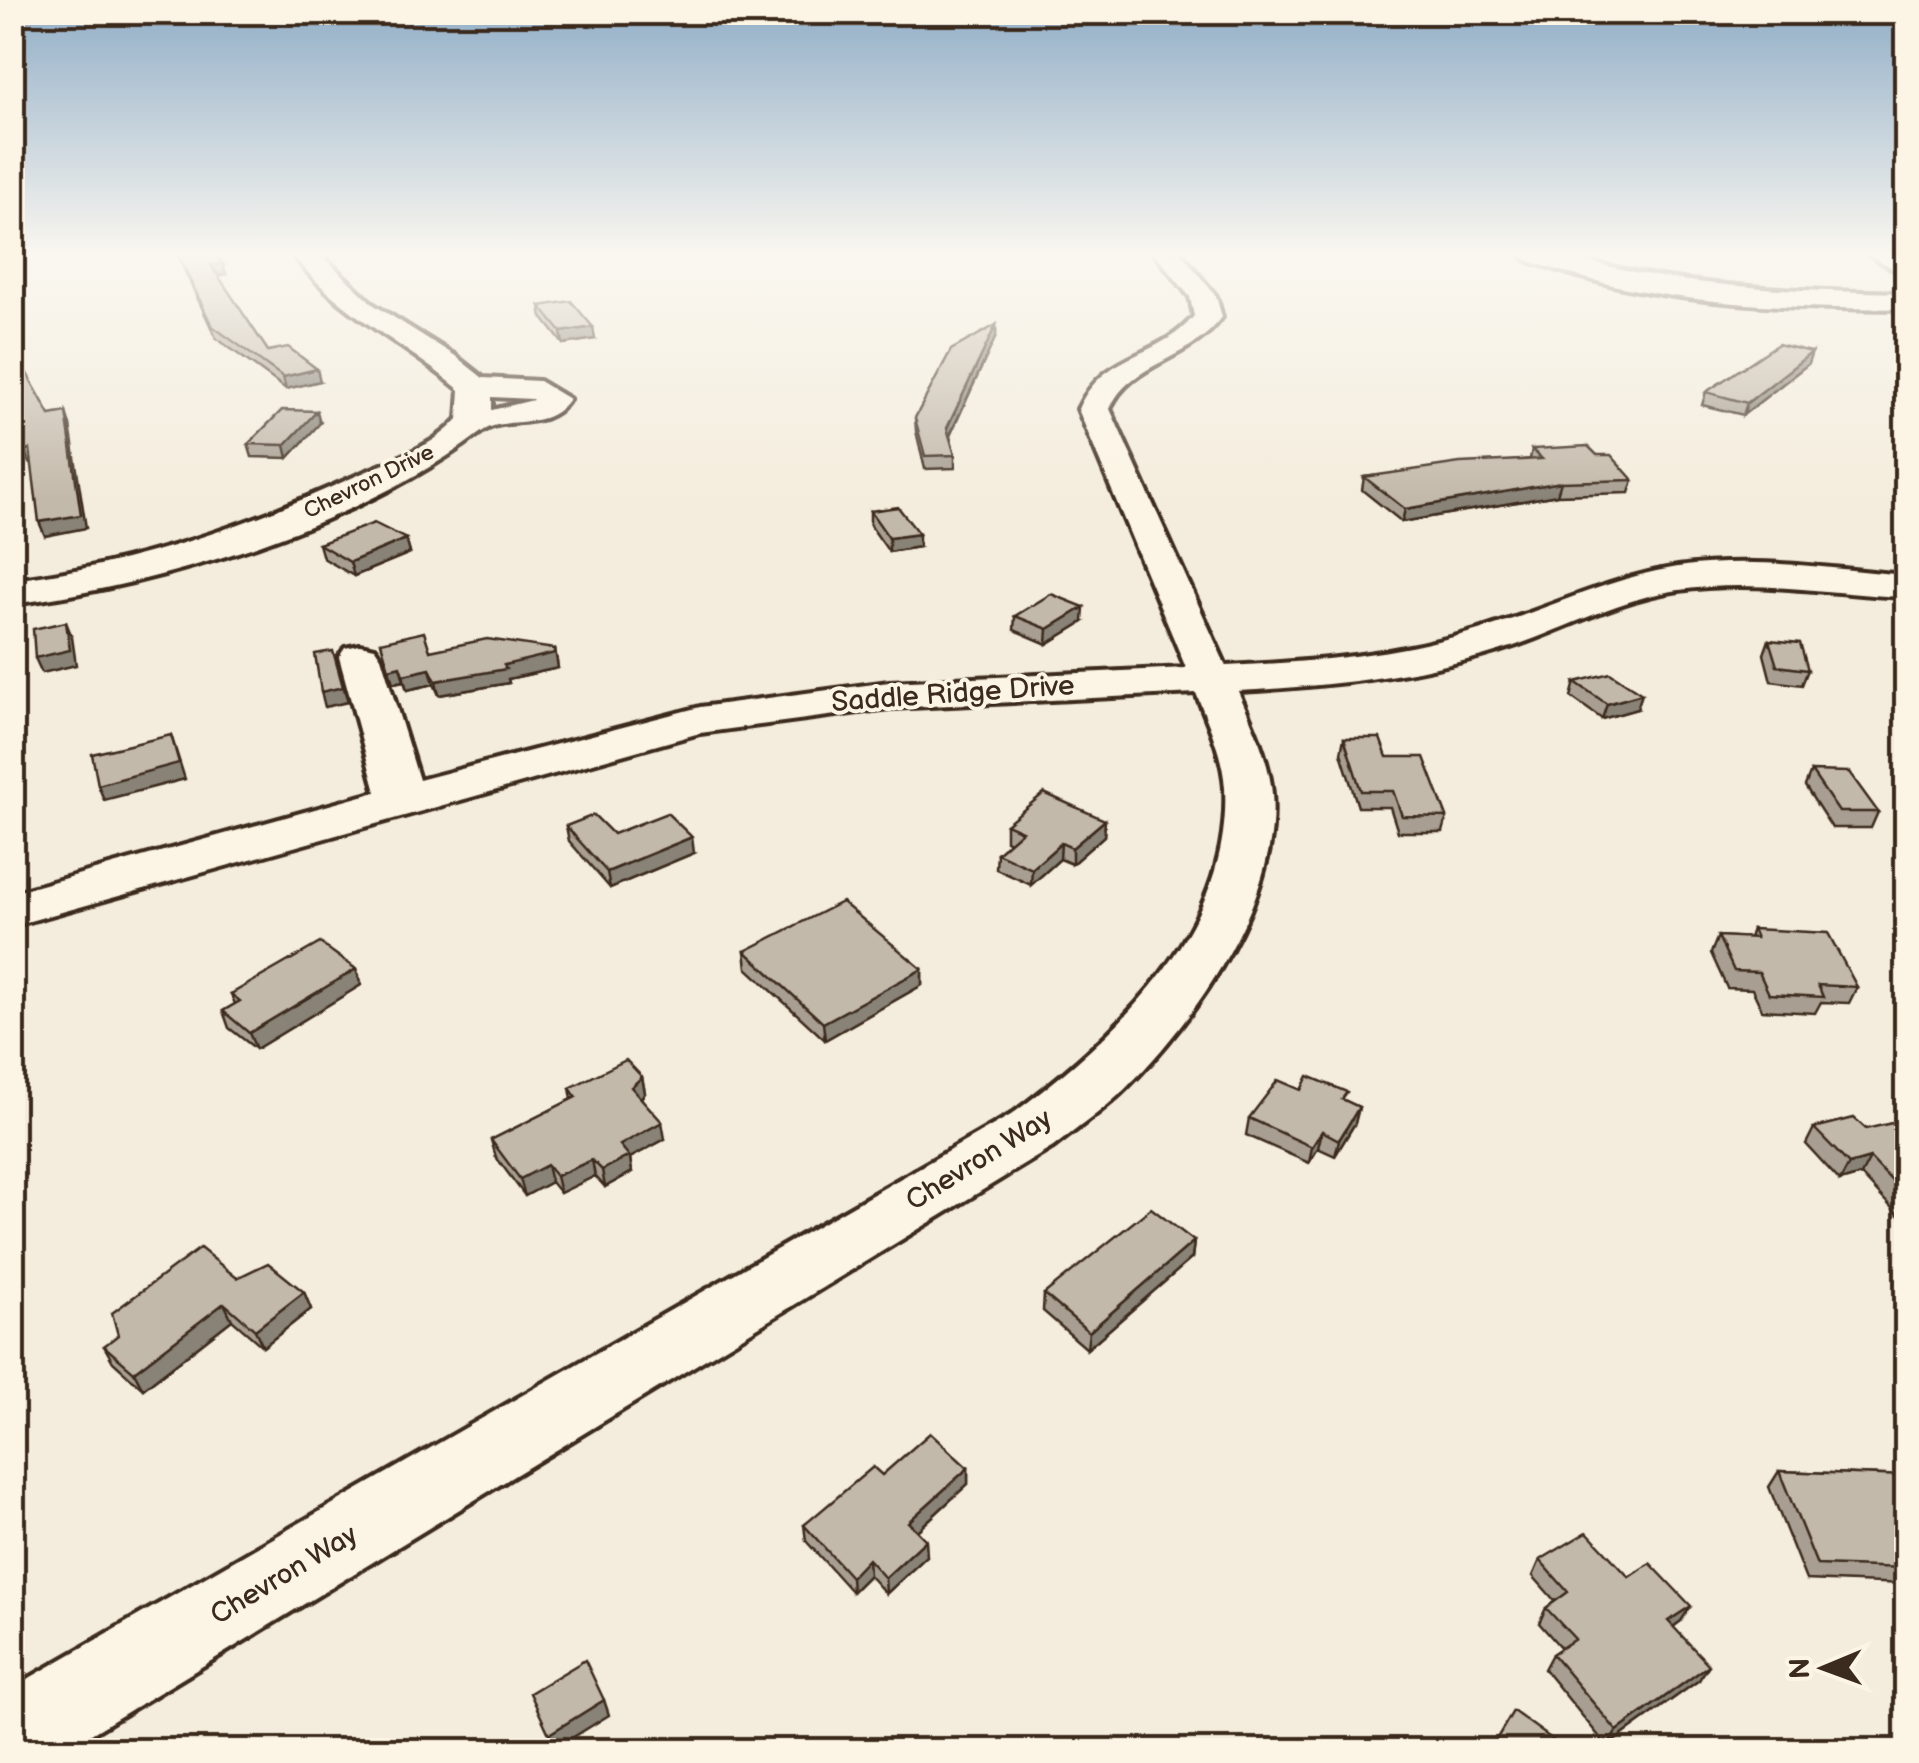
<svg xmlns="http://www.w3.org/2000/svg" width="1919" height="1763" viewBox="0 0 1919 1763" font-family="'Balsamiq Sans',sans-serif">
<style>
.lines{fill:none;stroke-linecap:round;stroke-linejoin:round}
.minor-casing{stroke:#3b2a1e;stroke-width:8}
.minor{fill:#fcf5e5;fill-rule:evenodd}
.wall{fill:#a89f92;stroke:#3b2a1e;stroke-width:2.5}
.shaded-wall{fill:#888277;stroke:#3b2a1e;stroke-width:2.5}
.building{fill:#c3b9aa;stroke:#3b2a1e;stroke-width:2.5}
.labels{text-anchor:middle;dominant-baseline:central;stroke-width:8;stroke-linejoin:round;paint-order:stroke}
.far-street-label{font-size:22px;fill:#3b2a1e;stroke:#fcf5e5}
.street-label{font-size:28px;fill:#3b2a1e;stroke:#fcf5e5}
</style>
<rect width="100%" height="100%" fill="#f4eddd"/>
<filter id="ink" filterUnits="userSpaceOnUse"><feTurbulence type="fractalNoise" baseFrequency=".01" numOctaves="2"/><feDisplacementMap in="SourceGraphic" scale="20" xChannelSelector="R" yChannelSelector="G"/><feConvolveMatrix kernelMatrix="1 2 1 2 8 2 1 2 1" color-interpolation-filters="sRGB"/></filter>
<g filter="url(#ink)">
<g class="lines">
<defs>
<g id="minor">
<path d="M291 252H318L374 305 454 355 483 378 539 381 569 399C545 434 505 413 480 433 361 524 162 585 12 604V580C138 565 251 524 365 472 398 458 434 446 458 419L460 390C404 342 336 313 291 252ZM492 397 532 399 533 400 492 410Z"/>
<path d="M1154 252H1180L1216 296 1222 317C1191 361 1129 362 1110 409L1226 666C1314 662 1398 655 1482 629 1548 609 1609 578 1678 567 1752 556 1832 569 1906 575V597C1832 594 1754 579 1679 590 1621 598 1569 627 1514 646 1424 676 1332 686 1238 691 1251 721 1266 752 1271 785 1286 892 1197 1018 1125 1089 1104 1110 1077 1128 1053 1147L65 1750H12V1688L1011 1115C1114 1038 1232 931 1225 788 1223 755 1208 723 1196 693L889 708 700 733 12 926V893L376 792 339 657 345 648 360 645 375 648 381 657 419 780 700 707 889 682 1186 668 1078 409C1105 350 1158 360 1194 316L1190 297Z"/>
<path d="M1517 252C1568 252 1616 271 1668 278 1746 290 1827 291 1906 293V309C1791 308 1669 306 1558 270 1544 265 1526 263 1517 252Z"/>
<path d="M1865 252H1896L1906 258V276Z"/>
</g>
</defs>
<use href="#minor" class="minor-casing"/>
<use href="#minor" class="minor"/>
</g>
<g class="wall">
<path d="M176 252H212L223 264 226 274 218 276 268 351 320 381 286 389 216 338Z"/>
<path d="M540 306 595 339 563 344 542 317Z"/>
<path d="M996 325V336L950 436 955 455V468L925 469 916 431 915 418Z"/>
<path d="M1808 364 1743 415 1702 405 1706 392Z"/>
<path d="M320 423 288 458 252 457 248 444Z"/>
<path d="M1532 449 1597 455 1633 480 1629 493 1557 495 1402 522 1362 490 1364 477 1530 459Z"/>
<path d="M870 511 919 547 889 552 870 525Z"/>
<path d="M406 539 410 553 354 576 323 558 319 544Z"/>
<path d="M1015 616 1083 622 1047 644 1014 630Z"/>
<path d="M1769 640 1808 670 1802 685 1771 681 1764 654Z"/>
<path d="M381 642 430 651 555 649 558 668 508 679 509 683 439 695 434 684 407 690 404 681 393 683Z"/>
<path d="M1575 682 1637 709 1602 719 1571 697Z"/>
<path d="M1344 738 1387 757 1447 817 1443 832H1398L1390 807H1358L1341 753Z"/>
<path d="M1811 771 1878 812 1871 828H1832L1805 786Z"/>
<path d="M1105 820 1104 836 1072 864 1060 859 1031 885 996 869 997 853 1010 842 1006 840V824Z"/>
<path d="M566 826 613 834 694 853 610 888 569 841Z"/>
<path d="M1752 929 1857 987 1849 1003 1821 1002 1815 1013 1762 1010 1752 989 1727 988 1711 953 1718 936 1749 938Z"/>
<path d="M745 951 922 969V985L825 1040 747 968Z"/>
<path d="M361 985 256 1049 229 1028 223 1011 235 1004 231 994Z"/>
<path d="M642 1077 645 1093 641 1098 665 1139 630 1158 632 1172 605 1187 595 1176 560 1193 551 1182 525 1196 496 1157 491 1140 572 1099 570 1088Z"/>
<path d="M1301 1090 1345 1101 1359 1107 1355 1123 1335 1156 1318 1148 1309 1163 1246 1135 1249 1118Z"/>
<path d="M1814 1128 1866 1129 1906 1138V1223L1861 1175 1840 1181 1806 1144Z"/>
<path d="M1194 1241 1192 1258 1087 1349 1043 1311 1044 1294Z"/>
<path d="M237 1278 304 1292 311 1309 263 1347 232 1320 143 1389 113 1362 104 1346Z"/>
<path d="M968 1468V1484L917 1531 927 1556 886 1594 869 1575 852 1592 806 1541 804 1525 882 1475Z"/>
<path d="M1779 1471 1906 1476V1584L1806 1580 1769 1487Z"/>
<path d="M1540 1560 1629 1577 1681 1621 1673 1627 1699 1680 1607 1746 1544 1669 1552 1654 1561 1648 1539 1623 1546 1608 1555 1601 1533 1576Z"/>
</g>
<g class="shaded-wall">
<path d="M223 264 226 274 214 276 211 265Z"/>
<path d="M996 325V336L947 441V428Z"/>
<path d="M593 327 595 339 563 344 561 332Z"/>
<path d="M1812 352 1808 364 1743 415 1747 403Z"/>
<path d="M317 369 320 381 286 389 283 377Z"/>
<path d="M317 411 320 423 288 458 285 445Z"/>
<path d="M66 412 70 425 86 528 45 536 39 522Z"/>
<path d="M30 449 35 462 29 463 24 450Z"/>
<path d="M1561 482 1557 495 1402 522 1405 509Z"/>
<path d="M919 534V547L889 552V538Z"/>
<path d="M406 539 410 553 354 576 350 562Z"/>
<path d="M1084 607 1083 622 1047 644 1048 629Z"/>
<path d="M66 622 72 637 76 665 42 673 35 658Z"/>
<path d="M555 649 558 668 508 679 509 683 439 695 436 681 504 665Z"/>
<path d="M337 665 348 702 325 707 321 692Z"/>
<path d="M400 666 404 681 393 683 389 669Z"/>
<path d="M430 669 434 684 407 690 403 675Z"/>
<path d="M1642 694 1637 709 1602 719 1607 704Z"/>
<path d="M171 735 185 779 104 800 98 785Z"/>
<path d="M1105 820 1104 836 1072 864V848Z"/>
<path d="M692 837 694 853 610 888 607 872Z"/>
<path d="M1061 843 1060 859 1031 885 1032 869Z"/>
<path d="M356 969 361 985 256 1049 249 1033Z"/>
<path d="M922 969V985L825 1040 823 1023Z"/>
<path d="M642 1077 645 1093 635 1104 631 1087Z"/>
<path d="M1359 1107 1355 1123 1335 1156 1339 1140Z"/>
<path d="M662 1122 665 1139 630 1158 632 1172 605 1187 602 1170 620 1145Z"/>
<path d="M1322 1131 1318 1148 1309 1163 1312 1147Z"/>
<path d="M1870 1158 1861 1175 1840 1181 1849 1164Z"/>
<path d="M592 1160 595 1176 560 1193 556 1176Z"/>
<path d="M547 1165 551 1182 525 1196 520 1179Z"/>
<path d="M1194 1241 1192 1258 1087 1349 1089 1332Z"/>
<path d="M304 1292 311 1309 263 1347 255 1330Z"/>
<path d="M224 1303 232 1320 143 1389 134 1372Z"/>
<path d="M968 1468V1484L909 1538 908 1522Z"/>
<path d="M926 1540 927 1556 886 1594 885 1578Z"/>
<path d="M868 1559 869 1575 852 1592 851 1577Z"/>
<path d="M1691 1606 1681 1621 1659 1637 1668 1621Z"/>
<path d="M1709 1665 1699 1680 1607 1746 1617 1731Z"/>
<path d="M604 1700 609 1715 554 1749 549 1734Z"/>
</g>
<g class="building">
<path d="M177 252H212L223 264 211 265 268 351 288 347 317 369 283 377 212 326Z"/>
<path d="M571 301 593 327 561 332 540 306Z"/>
<path d="M996 325 947 428 955 455 925 456 915 418 951 350Z"/>
<path d="M1778 344 1812 352 1747 403 1706 392Z"/>
<path d="M12 346 50 415 66 412 81 515 39 522 30 449 24 450 12 404Z"/>
<path d="M282 410 317 411 285 445 248 444Z"/>
<path d="M1588 446 1597 455H1611L1633 480 1561 482 1405 509 1364 477 1460 463 1542 459 1532 449Z"/>
<path d="M898 507 919 534 889 538 870 511Z"/>
<path d="M374 523 406 539 350 562 319 544Z"/>
<path d="M1051 594 1084 607 1048 629 1015 616Z"/>
<path d="M66 622 70 650 35 658 33 629Z"/>
<path d="M424 632 430 651 487 639 555 649V653L504 665 506 669 436 681 430 669 403 675 400 666 389 669 381 642Z"/>
<path d="M1769 640 1800 643 1808 670 1777 666Z"/>
<path d="M333 651 343 687 321 692 315 654Z"/>
<path d="M1610 673 1642 694 1607 704 1575 682Z"/>
<path d="M171 735 179 763 98 785 92 754Z"/>
<path d="M1344 738H1380L1387 757H1424L1447 817 1402 816 1393 791H1361Z"/>
<path d="M1811 771 1849 772 1878 812H1839Z"/>
<path d="M1044 793 1105 820 1072 848 1061 843 1032 869 997 853 1022 831 1006 824Z"/>
<path d="M667 813 692 837 607 872 566 826 594 815 613 834Z"/>
<path d="M842 902 922 969 823 1023 745 951Z"/>
<path d="M1752 929 1828 933 1857 987 1818 985 1823 997 1769 994 1759 972 1734 971 1718 936 1756 938Z"/>
<path d="M320 943 356 969 249 1033 223 1011 240 1001 231 994Z"/>
<path d="M626 1060 642 1077 631 1087 662 1122 620 1145 629 1156 602 1170 592 1160 556 1176 547 1165 520 1179 491 1140 576 1097 570 1088Z"/>
<path d="M1308 1076 1347 1092 1342 1099 1359 1107 1339 1140 1322 1131 1312 1147 1249 1118 1278 1080 1301 1090Z"/>
<path d="M1854 1118 1866 1129 1892 1123 1906 1138V1196L1870 1158 1849 1164 1814 1128Z"/>
<path d="M1151 1208 1194 1241 1089 1332 1044 1294Z"/>
<path d="M200 1248 237 1278 268 1263 304 1292 255 1330 224 1303 134 1372 104 1346 118 1335 112 1313Z"/>
<path d="M930 1433 968 1468 908 1522 926 1540 885 1578 868 1559 851 1577 804 1525 873 1467 882 1475Z"/>
<path d="M1779 1471 1906 1476V1568L1817 1565Z"/>
<path d="M1587 1532 1629 1577 1650 1563 1691 1606 1668 1621 1709 1665 1617 1731 1552 1654 1575 1639 1546 1608 1568 1592 1540 1560Z"/>
<path d="M585 1660 604 1700 549 1734 530 1693Z"/>
<path d="M1513 1711 1567 1750H1490Z"/>
</g>
</g>
<linearGradient id="sky" x2="0" y2="1"><stop stop-color="#91aec7"/><stop offset="0.51" stop-color="#faf7f0"/><stop offset="1" stop-color="#faf7f0" stop-opacity="0"/></linearGradient>
<rect width="1919" height="499" fill="url(#sky)"/>
<g class="labels">
<g class="far-street-label">
<text transform="translate(369 482) rotate(-26)">Chevron Drive</text>
</g>
<g class="street-label">
<text transform="translate(953 694) rotate(-4)">Saddle Ridge Drive</text>
<text transform="translate(979 1160) rotate(-32)">Chevron Way</text>
<text transform="translate(284 1575) rotate(-31)">Chevron Way</text>
</g>
</g>
<rect width="1919" height="1763" fill="none" stroke="#fcf5e5" stroke-width="50"/>
<rect x="25" y="25" width="1869" height="1713" fill="none" stroke="#3b2a1e" stroke-width="4" filter="url(#ink)"/>
<g transform="translate(1824 1668) rotate(269)" stroke="#fcf5e5" stroke-width="8" paint-order="stroke">
<path d="M0-8L18 38L0 25L-18 38Z" fill="#3b2a1e"/>
<text y="-15" font-size="28" font-weight="bold" text-anchor="middle" fill="#3b2a1e">N</text>
</g>
</svg>
